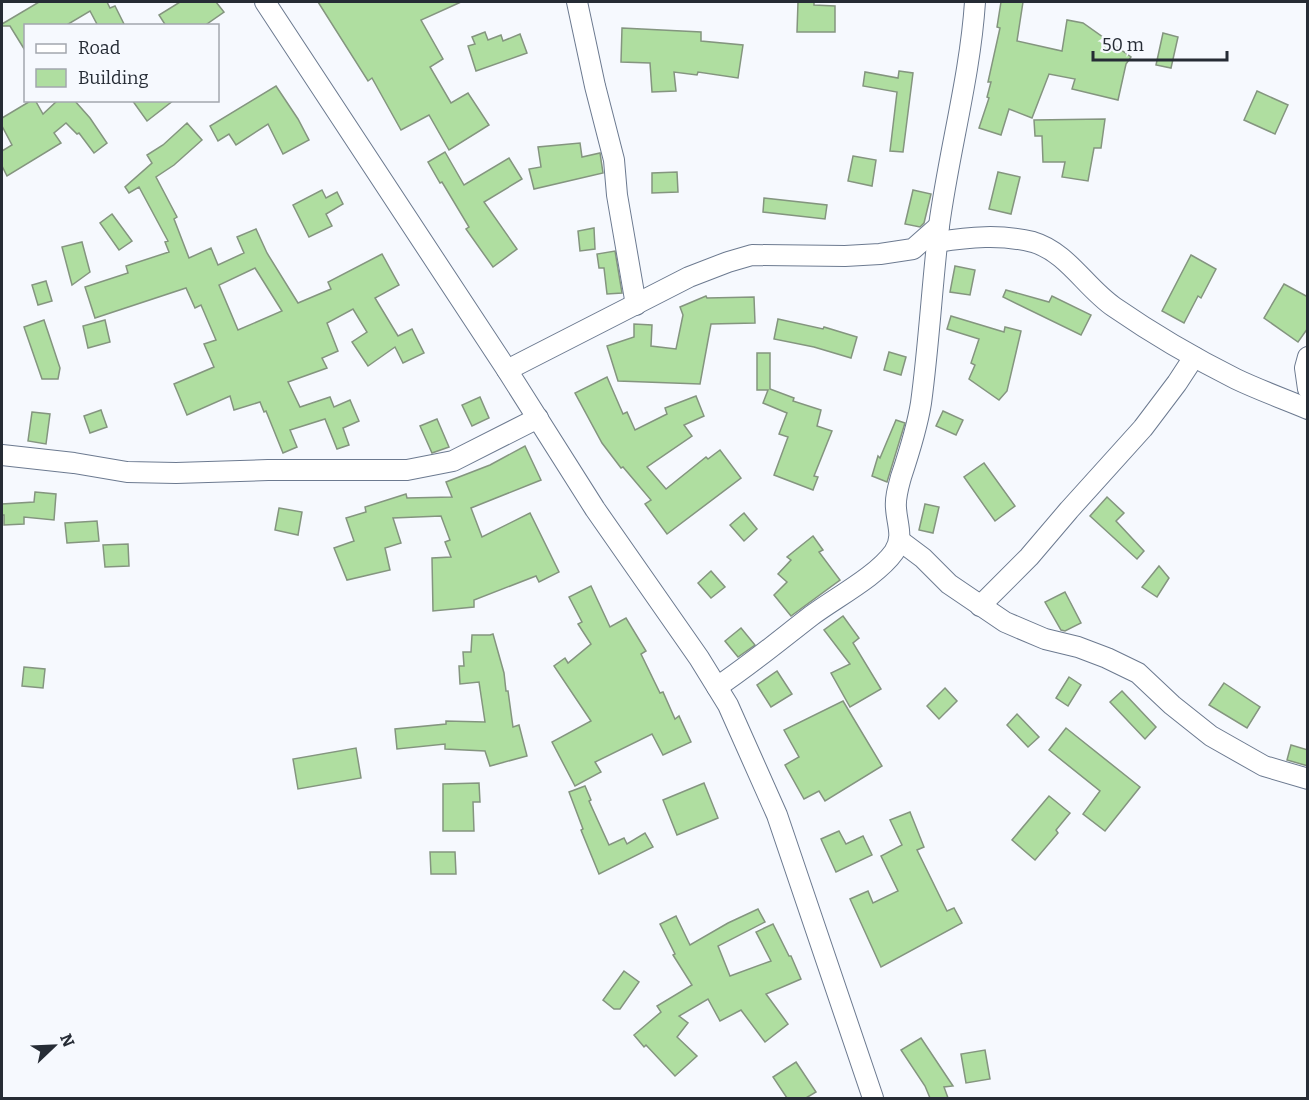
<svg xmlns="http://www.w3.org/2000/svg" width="1309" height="1100" viewBox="0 0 1309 1100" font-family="Bitter,serif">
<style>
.building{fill:#afdea0;stroke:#84957f;stroke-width:1.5;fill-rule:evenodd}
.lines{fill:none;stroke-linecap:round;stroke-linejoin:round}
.minor-casing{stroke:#6c7a90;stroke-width:22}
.minor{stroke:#fff;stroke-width:20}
</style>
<rect width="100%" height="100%" fill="#f6f9fe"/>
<g class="building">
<path d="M39 2H107L110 8 115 6 125 26H98L90 11 65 26H26V52L10 26H2V24Z"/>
<path d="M180 2H216L224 12 204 26H166L159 15Z"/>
<path d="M318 2H461L421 20 443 59 430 67 451 103 468 93 489 125 449 150 429 115 401 130 372 78 368 81Z"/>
<path d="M798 2H814V5L835 6V32H797Z"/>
<path d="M1001 2H1023L1017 41 1062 51 1067 20 1083 23 1131 57 1126 64 1118 100 1072 89 1075 79 1049 74 1032 118 1009 109 1001 135 979 128 989 98 987 97 991 82H988L1000 28 997 27Z"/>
<path d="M622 28 701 32V41L743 45 738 78 698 72 697 75 674 72 676 91 652 92 650 63 621 62Z"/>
<path d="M485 32 488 40 501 35 503 41 520 34 527 53 476 71 468 46 475 44 472 37Z"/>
<path d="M1163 33 1178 37 1171 68 1156 65Z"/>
<path d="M899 71 913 73 903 152 890 151 897 92 863 86 865 72 898 78Z"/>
<path d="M276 86 298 119 309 140 283 154 268 124 236 145 229 134 218 141 210 126Z"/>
<path d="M1257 91 1288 105 1275 134 1244 120Z"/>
<path d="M32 100H35L43 114 58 100H74L90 118 107 143 94 153 79 133 77 134 66 123 54 133 61 143 7 176 2 166V151L12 145 2 126V118Z"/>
<path d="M132 100H174L147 121Z"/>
<path d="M1105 119 1101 148H1094L1088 181 1062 177 1065 162H1043L1042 136H1035L1034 120Z"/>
<path d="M187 123 202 140 174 165 156 177 177 217 174 219 189 258 211 248 218 265 244 253 237 237 256 229 267 253 298 303 331 289 328 282 382 254 399 285 375 298 398 336 412 329 424 353 403 363 395 347 368 366 352 342 367 332 353 309 327 323 338 351 322 358 327 368 288 382 300 407 330 397 334 407 350 400 359 421 343 428 349 445 337 449 325 419 290 430 297 447 283 453 266 411 264 412 260 402 234 410 230 396 187 415 174 384 214 367 204 344 216 340 201 305 195 308 186 288 95 318 85 287 128 273 126 266 169 252 165 242 168 241 139 187 129 193 125 187 152 163 147 155 163 145ZM255 268 282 311 238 330 219 285Z"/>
<path d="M580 143 582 157 600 153 603 173 534 189 529 169 541 167 538 147Z"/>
<path d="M445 152 464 185 509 158 522 179 484 202 517 249 493 267 466 229 469 227 442 182 440 183 428 162Z"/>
<path d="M853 156 876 160 872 186 848 181Z"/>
<path d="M677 172 678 192 652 193V173Z"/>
<path d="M998 172 1020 177 1011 214 989 209Z"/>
<path d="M322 190 326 198 337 192 343 204 326 214 332 226 309 237 293 205Z"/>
<path d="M913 190 931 194 924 223 920 227 905 224Z"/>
<path d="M764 198 827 205 825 219 763 212Z"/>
<path d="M112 214 132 241 119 250 100 223Z"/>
<path d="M594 228 595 249 580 251 578 231Z"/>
<path d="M82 242 90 272 72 285 62 247Z"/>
<path d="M615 251 622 293 607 294 604 268H599L597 254Z"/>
<path d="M1191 255 1216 269 1201 298 1198 296 1184 323 1162 311Z"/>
<path d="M955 266 975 270 970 295 950 292Z"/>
<path d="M46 281 52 301 38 305 32 285Z"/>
<path d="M1284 284 1308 297V328L1298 342 1264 318Z"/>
<path d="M1006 290 1049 302 1052 296 1091 315 1081 335 1003 297Z"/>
<path d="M706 296 707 298 754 297 755 323 711 324 700 384 618 381 607 346 634 337V324L652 325 651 346 676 349 683 315 680 307Z"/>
<path d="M951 316 1004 332 1005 327 1021 331 1007 391 999 400 969 379 975 365 971 363 979 339 947 329Z"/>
<path d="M778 319 823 329 824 327 857 337 851 358 814 347 774 339Z"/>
<path d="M44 320 60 368 58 379H42L24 327Z"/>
<path d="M105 320 110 342 88 348 83 326Z"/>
<path d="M889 352 906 357 901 375 884 370Z"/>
<path d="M757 353H770V389L794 398 793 401 821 410 817 426 832 431 814 476 818 477 813 490 774 475 788 437 779 434 787 413 763 403 768 390H757Z"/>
<path d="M607 377 623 414 627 412 635 430 667 414 665 408 696 396 704 416 684 425 692 436 647 467 666 489 706 457 708 459 720 450 741 478 667 534 645 504 651 500 623 467 621 468 602 443 575 393Z"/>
<path d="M480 397 489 418 472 426 462 405Z"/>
<path d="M101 410 107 427 90 433 84 416Z"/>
<path d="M943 411 963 420 956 435 936 426Z"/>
<path d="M32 412 50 414 46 444 28 441Z"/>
<path d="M437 419 449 447 432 453 420 426Z"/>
<path d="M896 420 905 423 887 482 872 476 878 456 880 458Z"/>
<path d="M525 446 541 480 471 508 482 537 530 513 559 572 539 582 536 576 474 600V607L433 611 432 558 451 557 445 542 450 540 441 516 393 518 401 543 385 548 390 570 347 580 334 548 354 541 346 518 366 512 365 507 406 494 407 498 452 497 446 482 490 465Z"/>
<path d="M984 463 1015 506 995 521 964 477Z"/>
<path d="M35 492 56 494 54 520 24 517V524L4 525V515H2V504L34 502Z"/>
<path d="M1107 497 1124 513 1116 521 1144 551 1137 559 1090 516Z"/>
<path d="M925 504 939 507 933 533 919 530Z"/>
<path d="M279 508 302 512 298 535 275 530Z"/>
<path d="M744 513 757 529 744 541 730 525Z"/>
<path d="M97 521 99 541 67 543 65 523Z"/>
<path d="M813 536 823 550 819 552 840 580 791 616 774 595 787 582 778 574 791 560 787 557Z"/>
<path d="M128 544 129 566 105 567 103 545Z"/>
<path d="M1159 566 1169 578 1157 597 1142 587Z"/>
<path d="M711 571 725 587 711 598 698 583Z"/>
<path d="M591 586 610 627 626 618 646 651 641 654 660 693 663 692 675 719 679 716 691 742 663 755 652 734 595 762 601 772 575 786 552 742 591 721 554 666 565 658 568 663 591 644 578 624 582 622 569 597Z"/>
<path d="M1065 592 1081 623 1065 631 1061 630 1045 602Z"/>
<path d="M843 616 859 638 853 643 881 689 850 707 831 673 850 664 824 630Z"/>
<path d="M741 628 755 645 738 657 725 641Z"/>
<path d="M493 634 504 673 506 691H508L513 727 519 725 527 756 490 766 485 751 445 749V744L397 749 395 729 446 724V721L485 722 479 682 460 684 459 666H464L463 652H471L472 635H490Z"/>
<path d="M24 667 45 669 43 688 22 686Z"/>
<path d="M777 671 792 694 771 707 757 685Z"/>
<path d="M1069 677 1081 685 1068 706 1056 698Z"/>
<path d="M1224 683 1260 707 1247 728 1209 705Z"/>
<path d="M945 688 957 701 939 719 927 706Z"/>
<path d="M1122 691 1156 727 1145 739 1110 702Z"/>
<path d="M843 701 882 766 825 801 819 791 804 799 785 765 799 757 784 730Z"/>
<path d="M1017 714 1039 737 1028 747 1007 725Z"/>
<path d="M1066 728 1140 787 1105 831 1083 814 1100 791 1049 750Z"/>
<path d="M1291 745 1308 750V766L1287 760Z"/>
<path d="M356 748 361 778 298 789 293 759Z"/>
<path d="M479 783 480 802H473L474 831H443V784Z"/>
<path d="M704 783 718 818 677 835 663 800Z"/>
<path d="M585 786 591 800 589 801 609 845 624 838 627 844 645 833 653 847 599 874 581 830 583 829 569 792Z"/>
<path d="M1049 796 1070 813 1056 830 1058 833 1035 860 1012 840Z"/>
<path d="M910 812 924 847 917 850 947 911 954 908 962 923 881 967 850 899 868 891 873 903 898 891 881 856 902 845 890 820Z"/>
<path d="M839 831 846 844 863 836 872 855 836 872 821 839Z"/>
<path d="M430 852H455L456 874H431Z"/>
<path d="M758 909 765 922 718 946 730 976 771 961 756 932 773 924 789 956H791L801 979 766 994 788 1024 765 1042 741 1010 720 1021 708 999 679 1016 688 1023 677 1037 697 1056 675 1076 646 1045 644 1047 634 1035 661 1012 657 1006 692 985 673 955 675 954 660 924 676 916 690 945 728 923Z"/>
<path d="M624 971 639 982 620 1009H614L603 1000Z"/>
<path d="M921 1038 953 1086 944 1087 948 1098H930L925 1086 901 1050Z"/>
<path d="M985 1050 990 1079 966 1083 961 1054Z"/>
<path d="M796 1062 816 1092 806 1098H787L773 1077Z"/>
</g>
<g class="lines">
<defs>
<g id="minor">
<path d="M265 2 507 370 595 509 699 658 728 705 777 815 873 1098"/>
<path d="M577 2 595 86 614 160 617 195 636 305"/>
<path d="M938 242C969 237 1001 234 1033 242 1067 252 1086 288 1114 307 1153 334 1194 358 1236 379 1259 390 1284 399 1308 409"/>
<path d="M1308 357 1305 368 1308 389"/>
<path d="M507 370 689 277 728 262 752 255 845 256 880 254 913 249 939 226"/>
<path d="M2 455 74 463 127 472 176 473 268 470H407L453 461 538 418"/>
<path d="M899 540 923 558 949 584 1005 622 1045 639 1078 647 1107 658 1138 673 1172 705 1211 736 1264 766 1308 779"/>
<path d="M980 606 1029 557 1069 510 1143 428 1177 383 1194 357"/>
<path d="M717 687C750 665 780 640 811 616 835 598 877 576 894 552 904 537 897 525 896 508 895 498 898 488 901 477 909 453 917 428 921 403 929 344 932 285 939 226 949 151 970 77 975 2"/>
</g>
</defs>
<use href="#minor" class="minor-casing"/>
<use href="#minor" class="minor"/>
</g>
<rect width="1309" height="1100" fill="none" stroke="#262c35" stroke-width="6"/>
<rect x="24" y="24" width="195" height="78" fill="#f6f9fe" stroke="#a3a7ae" stroke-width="1.5"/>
<rect x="36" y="44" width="30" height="9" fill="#ffffff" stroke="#a3a7ae" stroke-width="1.5"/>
<text x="78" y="54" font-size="18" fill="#262c35">Road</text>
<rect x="36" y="69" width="30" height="18" fill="#afdea0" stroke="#a3a7ae" stroke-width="1.5"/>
<text x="78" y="84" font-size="18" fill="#262c35">Building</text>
<g transform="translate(54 1046) rotate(67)" stroke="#f6f9fe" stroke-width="4.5" paint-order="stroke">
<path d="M0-4.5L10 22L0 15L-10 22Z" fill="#262c35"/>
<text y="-9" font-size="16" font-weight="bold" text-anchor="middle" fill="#262c35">N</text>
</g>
<path d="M1093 51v9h134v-9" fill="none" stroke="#262c35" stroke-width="3"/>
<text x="1102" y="51" font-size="18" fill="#262c35" stroke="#f6f9fe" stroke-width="4.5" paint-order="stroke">50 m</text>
</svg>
